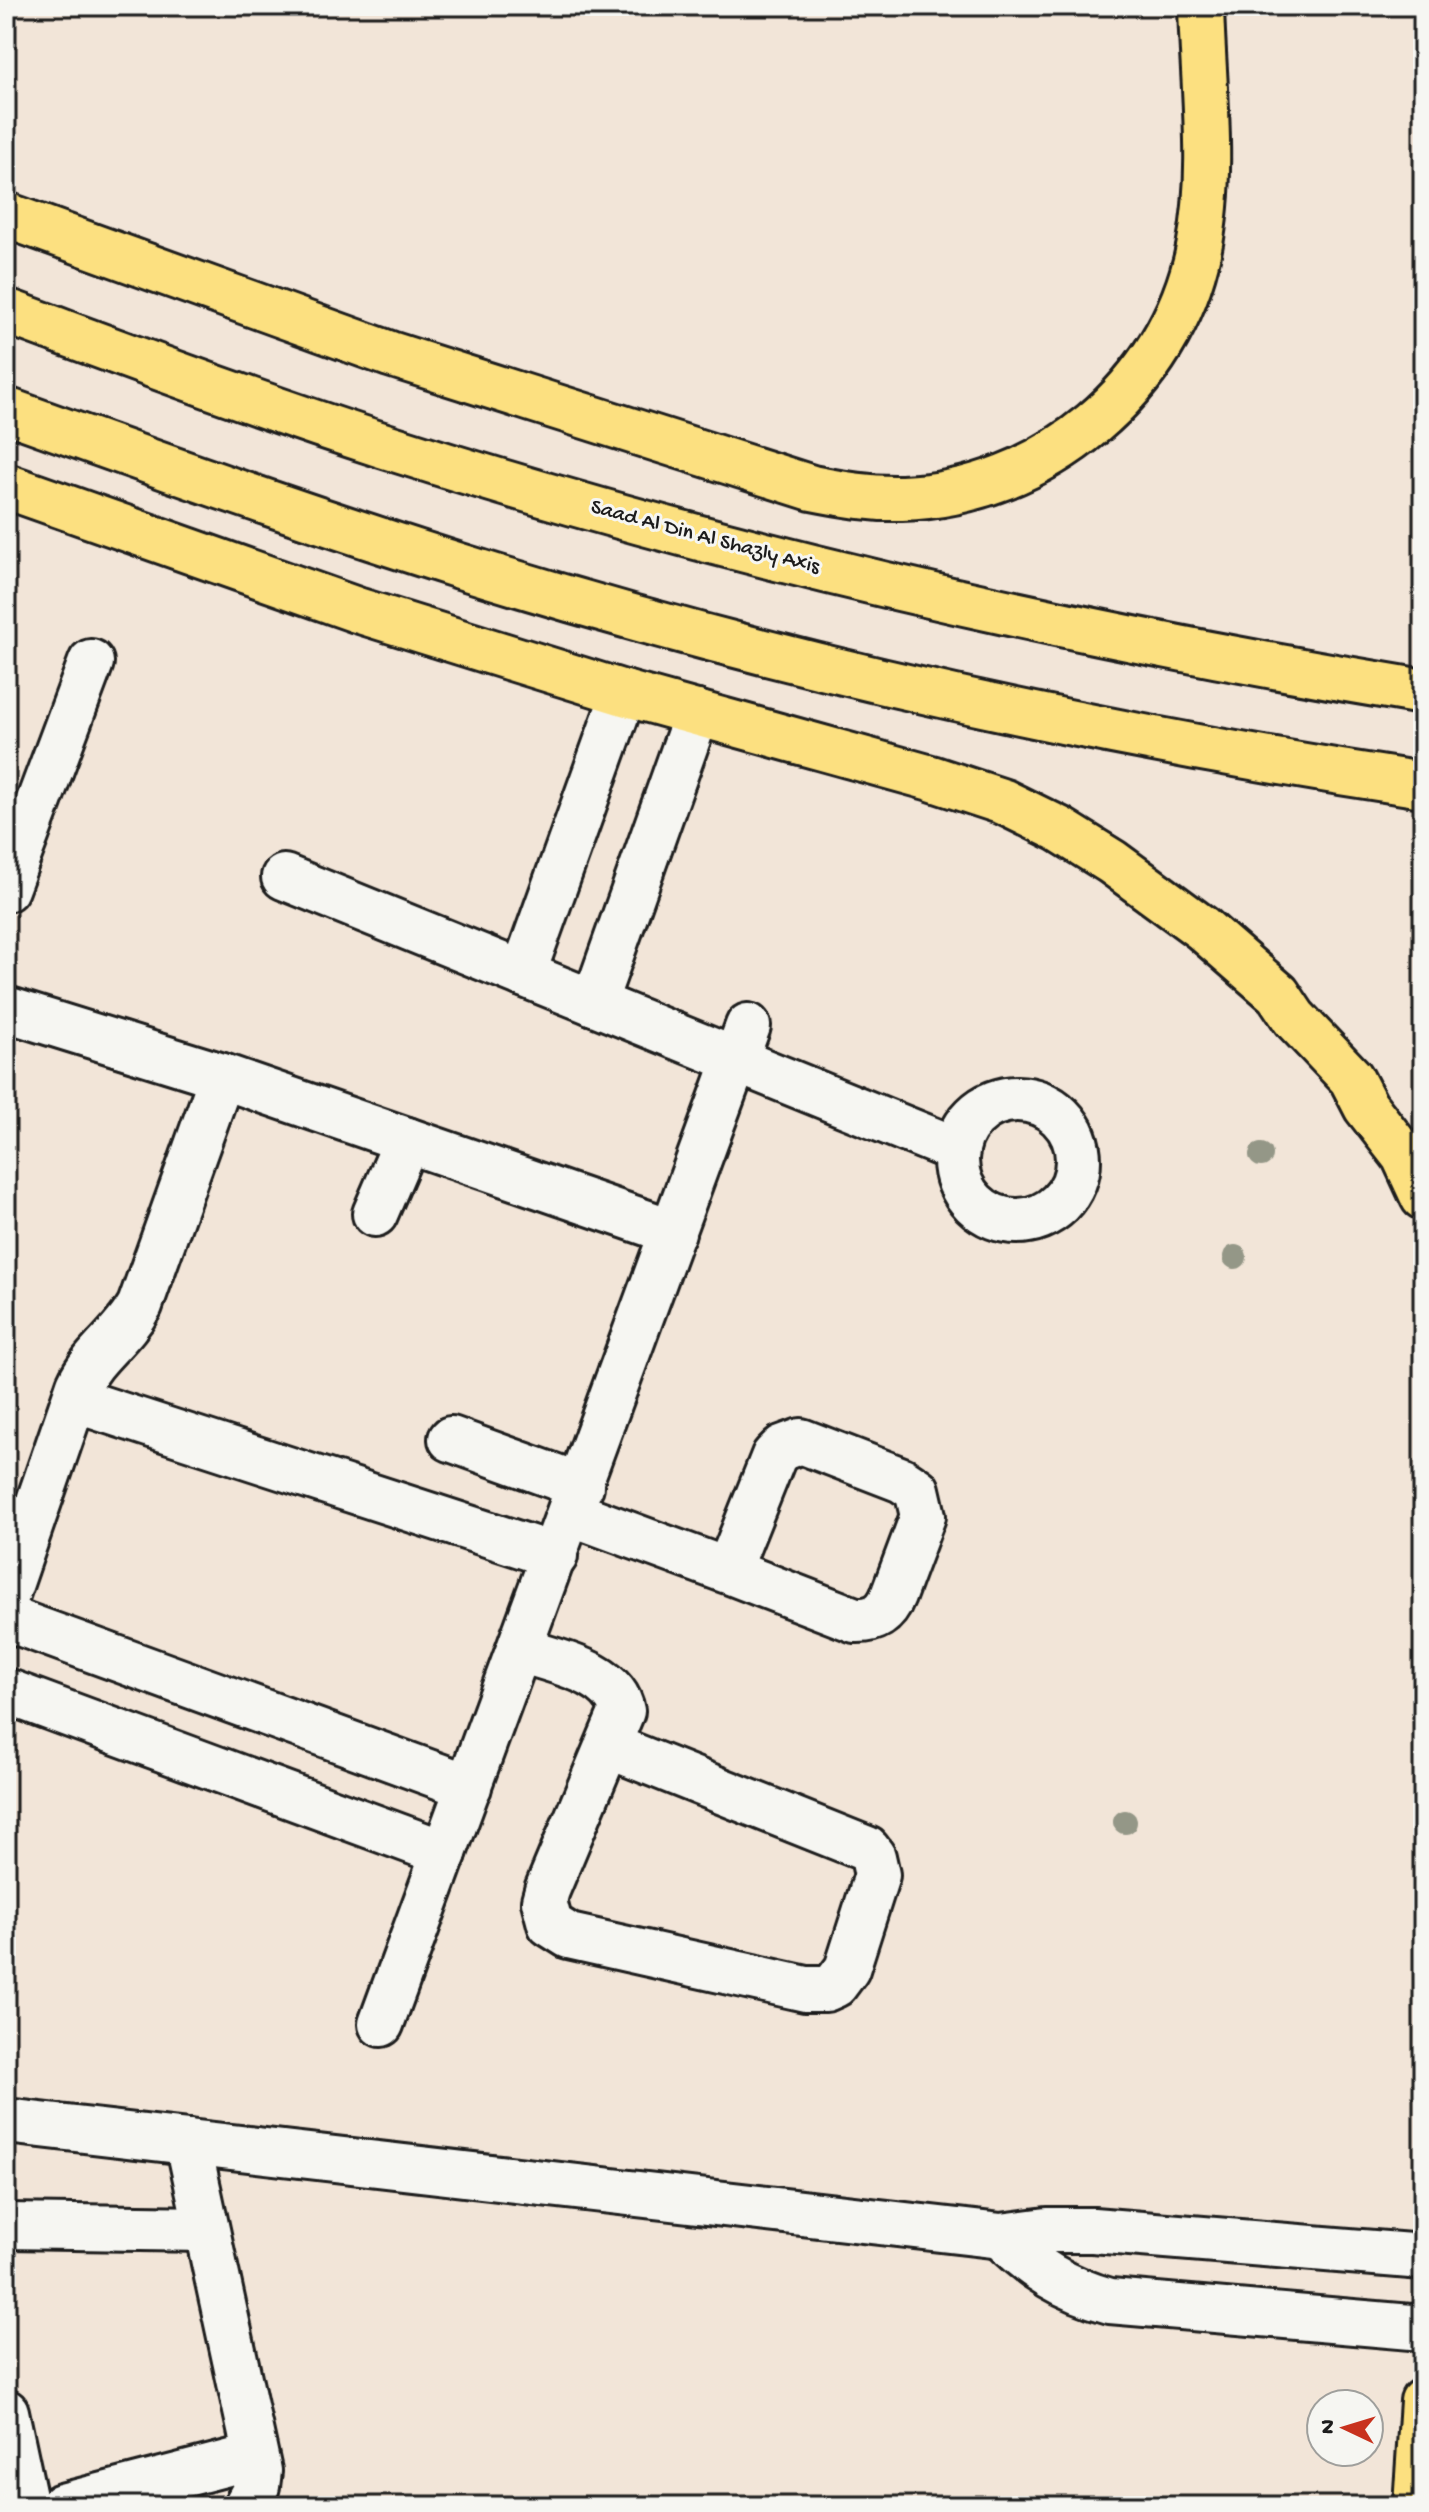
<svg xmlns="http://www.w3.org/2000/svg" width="1429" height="2512" viewBox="0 0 1429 2512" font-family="'Gochi Hand',sans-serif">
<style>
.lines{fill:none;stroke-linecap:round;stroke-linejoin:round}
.minor-casing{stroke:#1c1c1c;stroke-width:50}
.major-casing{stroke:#1c1c1c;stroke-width:50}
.highway-casing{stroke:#1c1c1c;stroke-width:50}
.minor{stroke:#f6f6f2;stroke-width:44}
.major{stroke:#fce080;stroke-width:44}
.highway{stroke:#fce080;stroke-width:44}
.tree{fill:#949787}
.labels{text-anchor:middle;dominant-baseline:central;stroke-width:6;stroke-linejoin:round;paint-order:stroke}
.street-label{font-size:22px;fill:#1c1c1c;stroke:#f6f6f2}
</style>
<rect width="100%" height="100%" fill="#f2e5d8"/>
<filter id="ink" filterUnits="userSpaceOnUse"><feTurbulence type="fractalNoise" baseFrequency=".0125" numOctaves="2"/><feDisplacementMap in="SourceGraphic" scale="16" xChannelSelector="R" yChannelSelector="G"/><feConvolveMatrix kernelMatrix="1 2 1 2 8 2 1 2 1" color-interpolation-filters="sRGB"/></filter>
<g filter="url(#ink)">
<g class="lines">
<defs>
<g id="minor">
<path d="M284 877 957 1150"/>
<path d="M6 889 91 662"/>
<path d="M523 974 624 693"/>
<path d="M594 1003 697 713"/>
<path d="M6 1009 222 1076 673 1232"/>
<circle cx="1017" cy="1160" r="61"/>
<path d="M375 1214 407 1140"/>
<path d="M75 1400 555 1556"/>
<path d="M451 1439 581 1486"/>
<path d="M571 1513 728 1571 774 1456 782 1448 801 1441 902 1480 917 1490 923 1516 893 1596C886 1614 874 1621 855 1620L728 1571"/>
<path d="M6 1597 79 1385C93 1354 122 1338 140 1305L222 1076"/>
<path d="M6 1618 469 1787"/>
<path d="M521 1650C554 1662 615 1671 622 1711L547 1890 544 1901 550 1924 569 1936 806 1989H826L835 1985 847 1969 877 1875 873 1857 867 1849 609 1746"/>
<path d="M6 1691 444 1853"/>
<path d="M381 2024 748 1026"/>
<path d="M6 2121 1001 2236 1047 2230H1093L1423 2257"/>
<path d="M188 2142 259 2471 257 2486 246 2506"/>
<path d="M6 2226 206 2229"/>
<path d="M1001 2236C1033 2269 1066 2289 1110 2301L1423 2328"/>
<path d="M6 2412 26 2506"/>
<path d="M62 2506 255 2456"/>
</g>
<path id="major" d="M1416 2506 1423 2401"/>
<g id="highway">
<path d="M6 215 390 354 812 488C842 494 871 499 902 498 1043 494 1171 387 1199 248 1215 170 1203 85 1201 6"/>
<path d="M6 311C131 357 255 404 382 445 722 554 1070 634 1423 692"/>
<path d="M6 410C156 464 307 518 460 566 773 664 1098 736 1423 785"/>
<path d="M6 486 357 610 624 693 931 778 1004 802 1059 829 1112 862 1202 928 1278 994 1294 1018 1351 1078 1366 1107 1404 1156 1423 1197"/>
</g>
</defs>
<use href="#minor" class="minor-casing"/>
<use href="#major" class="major-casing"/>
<use href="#highway" class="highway-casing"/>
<use href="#minor" class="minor"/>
<use href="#major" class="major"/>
<use href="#highway" class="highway"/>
</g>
<g class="tree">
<circle cx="1261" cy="1155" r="12"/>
<circle cx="1235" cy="1257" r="12"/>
<circle cx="1125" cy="1822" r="12"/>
</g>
</g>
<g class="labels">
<g class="street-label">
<text transform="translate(705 538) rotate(15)">Saad Al Din Al Shazly Axis</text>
</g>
</g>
<rect width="1429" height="2512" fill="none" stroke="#f6f6f2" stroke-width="32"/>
<rect x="16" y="16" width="1397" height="2480" fill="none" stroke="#1c1c1c" stroke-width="3" filter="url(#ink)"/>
<g transform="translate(1345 2428) rotate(274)"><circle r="38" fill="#f6f6f2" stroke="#9f9f9c" stroke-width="2"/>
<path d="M0-6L14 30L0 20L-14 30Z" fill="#c8321e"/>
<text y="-12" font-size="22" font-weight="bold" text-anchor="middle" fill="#1c1c1c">N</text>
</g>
</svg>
